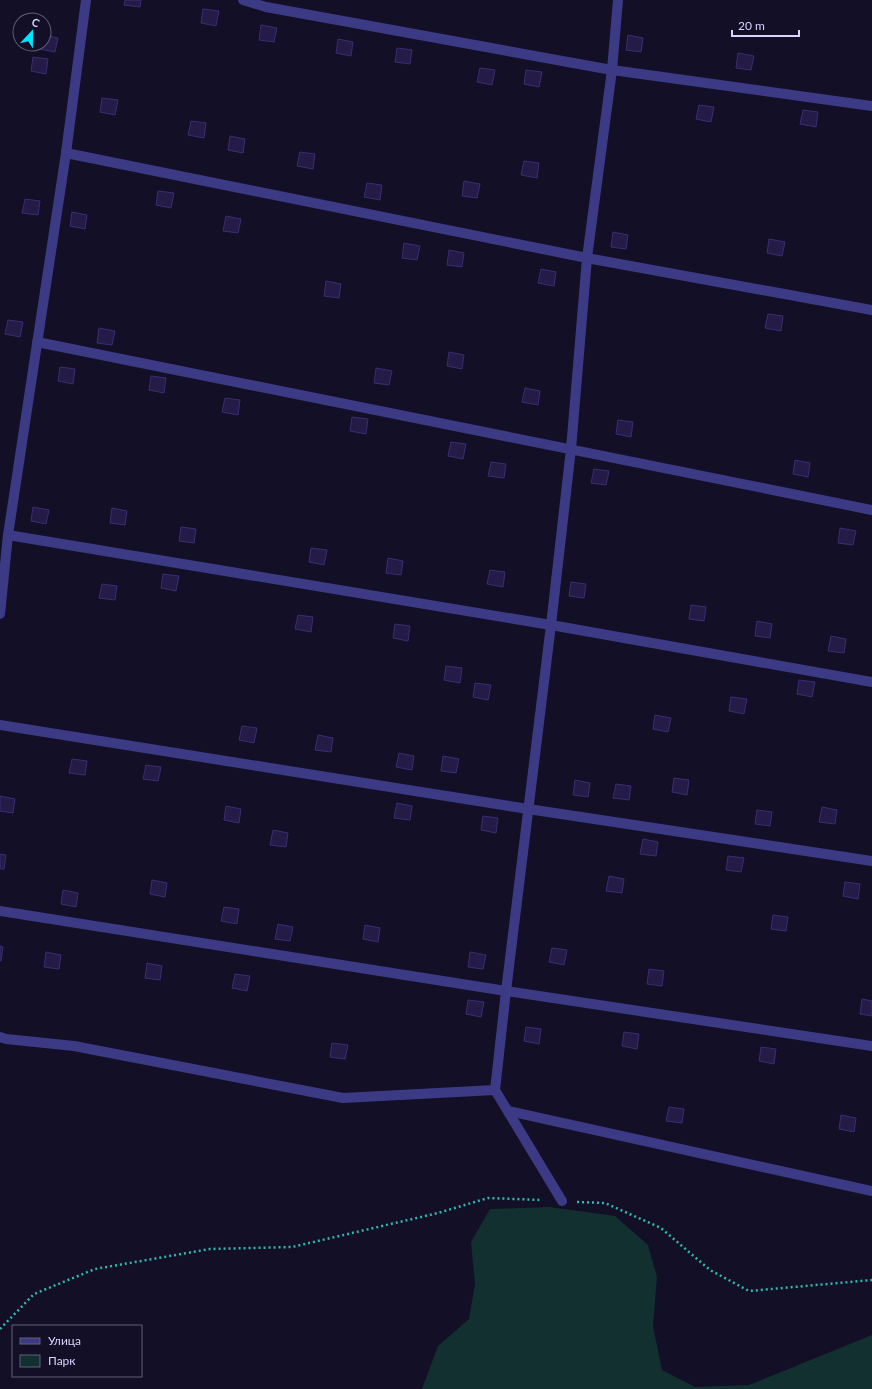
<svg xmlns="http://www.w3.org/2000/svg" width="872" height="1389" viewBox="0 0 872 1389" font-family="Lato,sans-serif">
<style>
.green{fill:#12302f}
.building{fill:#241b47;stroke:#3b2d73}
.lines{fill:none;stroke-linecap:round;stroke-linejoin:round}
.path{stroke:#2fb8b0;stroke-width:2.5;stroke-dasharray:2 3;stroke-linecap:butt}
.service{stroke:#3d3a85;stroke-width:10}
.minor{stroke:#3d3a85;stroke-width:10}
</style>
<rect width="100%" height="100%" fill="#130f26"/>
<path class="green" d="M549 1207 615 1216 648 1245 657 1277 653 1326 662 1370 695 1387 749 1385 872 1335V1389H422L438 1346 469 1319 475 1284 471 1242 490 1209Z"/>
<g class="building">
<path d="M125 0H141L140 7 124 5Z"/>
<path d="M203 9 219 11 216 26 201 23Z"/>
<path d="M261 25 277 28 274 42 259 40Z"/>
<path d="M44 35 58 38 55 52 40 49 41 44H44Z"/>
<path d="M628 35 643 38 641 52 626 50Z"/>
<path d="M338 39 353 42 351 56 336 53Z"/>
<path d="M397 48 412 50 410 64 395 62Z"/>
<path d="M738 53 754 56 751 70 736 68Z"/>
<path d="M33 57 48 59 46 74 31 71Z"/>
<path d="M480 68 495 70 492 85 477 82Z"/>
<path d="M526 70 542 72 539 87 524 84Z"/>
<path d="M102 98 118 100 115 115 100 112Z"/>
<path d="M699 105 714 107 711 122 696 119Z"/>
<path d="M803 110 818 112 816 127 800 124Z"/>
<path d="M191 121 206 123 204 138 188 135Z"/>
<path d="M230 136 245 139 243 153 228 150Z"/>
<path d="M300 152 315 154 313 169 297 166Z"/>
<path d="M524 161 539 163 537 178 521 175Z"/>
<path d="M464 181 480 184 477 198 462 196Z"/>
<path d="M367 183 382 185 380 200 364 197Z"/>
<path d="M158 191 174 193 171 208 156 205Z"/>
<path d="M25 199 40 201 38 215 22 213Z"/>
<path d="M72 212 87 215 85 229 70 226Z"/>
<path d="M226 216 241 219 238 233 223 231Z"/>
<path d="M613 232 628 235 626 249 611 247Z"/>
<path d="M769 239 785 242 782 256 767 253Z"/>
<path d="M404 243 420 246 417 260 402 258Z"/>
<path d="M449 250 464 253 462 267 447 265Z"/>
<path d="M541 269 556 272 554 286 538 283Z"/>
<path d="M326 281 341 284 339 298 324 296Z"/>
<path d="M768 314 783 316 781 331 765 328Z"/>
<path d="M8 320 23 322 20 337 5 334Z"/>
<path d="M99 328 115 331 112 345 97 343Z"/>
<path d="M449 352 464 355 462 369 447 366Z"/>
<path d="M60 367 75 369 73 384 58 381Z"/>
<path d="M376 368 392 371 389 385 374 383Z"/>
<path d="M151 376 166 378 164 393 149 390Z"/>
<path d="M525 388 540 391 538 405 522 402Z"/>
<path d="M225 398 240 400 238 415 222 412Z"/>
<path d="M352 417 368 419 366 434 350 431Z"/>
<path d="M618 420 633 422 631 437 616 434Z"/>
<path d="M451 442 466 444 463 459 448 456Z"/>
<path d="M795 460 810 463 808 477 793 474Z"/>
<path d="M491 462 506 464 504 478 488 476Z"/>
<path d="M594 469 609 471 606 485 591 483Z"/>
<path d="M33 507 49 510 46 524 31 521Z"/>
<path d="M112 508 127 511 125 525 110 523Z"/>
<path d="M181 527 196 529 194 543 179 541Z"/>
<path d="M840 528 856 531 853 545 838 543Z"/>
<path d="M311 548 327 550 324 565 309 562Z"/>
<path d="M388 558 403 561 401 575 386 573Z"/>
<path d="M490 570 505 572 503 587 487 584Z"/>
<path d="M163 574 179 576 176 591 161 588Z"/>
<path d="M571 582 586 584 584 598 569 596Z"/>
<path d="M102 584 117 586 115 600 99 598Z"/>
<path d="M691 605 706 607 704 621 689 619Z"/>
<path d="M298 615 313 617 311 632 295 629Z"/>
<path d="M757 621 772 624 770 638 755 636Z"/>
<path d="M395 624 410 626 408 641 393 638Z"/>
<path d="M831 636 846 639 844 653 828 651Z"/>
<path d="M446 666 462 668 460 683 444 680Z"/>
<path d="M799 680 815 682 812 697 797 694Z"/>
<path d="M475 683 491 685 488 700 473 697Z"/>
<path d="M731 697 747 699 744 714 729 711Z"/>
<path d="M655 715 671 718 668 732 653 729Z"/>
<path d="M242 726 257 728 254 743 239 740Z"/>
<path d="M318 735 333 738 331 752 315 750Z"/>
<path d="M399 753 414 756 412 770 396 767Z"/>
<path d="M443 756 459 759 456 773 441 771Z"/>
<path d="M72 759 87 761 85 775 69 773Z"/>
<path d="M146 765 161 767 158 781 143 779Z"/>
<path d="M674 778 689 780 687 795 672 792Z"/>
<path d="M575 780 590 783 588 797 573 795Z"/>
<path d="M616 784 631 786 629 800 613 798Z"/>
<path d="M0 796 15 799 13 813 0 811Z"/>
<path d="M397 803 412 806 410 820 394 818Z"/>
<path d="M226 806 241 809 239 823 224 820Z"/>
<path d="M822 807 837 810 835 824 819 822Z"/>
<path d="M757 810 772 812 770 826 755 824Z"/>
<path d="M483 816 498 818 496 833 481 830Z"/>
<path d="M273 830 288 833 286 847 270 845Z"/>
<path d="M643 839 658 842 656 856 640 854Z"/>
<path d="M0 854 6 855 4 869H0Z"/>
<path d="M728 856 744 858 741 872 726 870Z"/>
<path d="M609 876 624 879 622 893 606 891Z"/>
<path d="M152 880 167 883 165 897 150 894Z"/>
<path d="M845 882 860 884 858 899 843 896Z"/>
<path d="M63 890 78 893 76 907 61 904Z"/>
<path d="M224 907 239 909 237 924 221 921Z"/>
<path d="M773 915 788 917 786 931 771 929Z"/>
<path d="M278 924 293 927 290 941 275 939Z"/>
<path d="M365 925 380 928 378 942 363 939Z"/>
<path d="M0 946 3 947 1 961H0Z"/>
<path d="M552 948 567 950 564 965 549 962Z"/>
<path d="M46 952 61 955 59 969 44 967Z"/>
<path d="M470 952 486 955 483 969 468 967Z"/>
<path d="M147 963 162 966 160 980 145 978Z"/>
<path d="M649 969 664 971 662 986 647 984Z"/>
<path d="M235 974 250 976 247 991 232 988Z"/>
<path d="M862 999 872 1001V1016L860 1014Z"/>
<path d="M468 1000 484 1002 481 1017 466 1014Z"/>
<path d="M526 1027 541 1029 539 1044 524 1041Z"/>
<path d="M624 1032 639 1034 637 1049 622 1046Z"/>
<path d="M332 1043 348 1045 345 1059 330 1057Z"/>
<path d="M761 1047 776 1049 774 1064 759 1061Z"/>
<path d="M669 1107 684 1109 682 1123 666 1121Z"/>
<path d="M841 1115 856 1118 854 1132 839 1129Z"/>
</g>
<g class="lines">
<g class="path">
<path d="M577 1202 605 1203 661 1228 710 1270 749 1291 872 1280"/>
<path d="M0 1329 34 1294 95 1269 210 1249 292 1247 438 1213 488 1198 542 1200"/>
</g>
<g class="service">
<path d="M243 0 266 7 612 70 872 106"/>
<path d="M66 153 587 258 872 310"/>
<path d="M37 342 872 510"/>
<path d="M8 535 551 625 872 682"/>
<path d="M0 614 8 535 66 153 86 0"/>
<path d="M0 725 528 809 872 861"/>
<path d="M0 911 506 991 872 1046"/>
<path d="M0 1037 6 1039 74 1046 343 1098 495 1090"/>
<path d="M508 1111 872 1191"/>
</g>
<path class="minor" d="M562 1201 495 1090 506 991 551 625 571 449 587 258 612 70 618 0"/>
</g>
<rect x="12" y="1325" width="130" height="52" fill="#130f26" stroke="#625e7d"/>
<rect x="20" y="1338" width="20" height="6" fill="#3d3a85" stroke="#625e7d"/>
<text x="48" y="1345" font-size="12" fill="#d9d4ff">Улица</text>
<rect x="20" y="1355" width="20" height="12" fill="#12302f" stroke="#625e7d"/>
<text x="48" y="1365" font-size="12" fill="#d9d4ff">Парк</text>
<g transform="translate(32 32) rotate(22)"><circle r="19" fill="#130f26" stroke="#625e7d"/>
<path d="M0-3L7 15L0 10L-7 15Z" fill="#00e5ff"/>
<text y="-6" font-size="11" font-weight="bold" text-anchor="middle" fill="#d9d4ff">С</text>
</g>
<path d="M732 30v6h67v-6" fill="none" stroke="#d9d4ff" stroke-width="2"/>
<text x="738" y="30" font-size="12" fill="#d9d4ff" stroke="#130f26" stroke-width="3" paint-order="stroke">20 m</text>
</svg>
